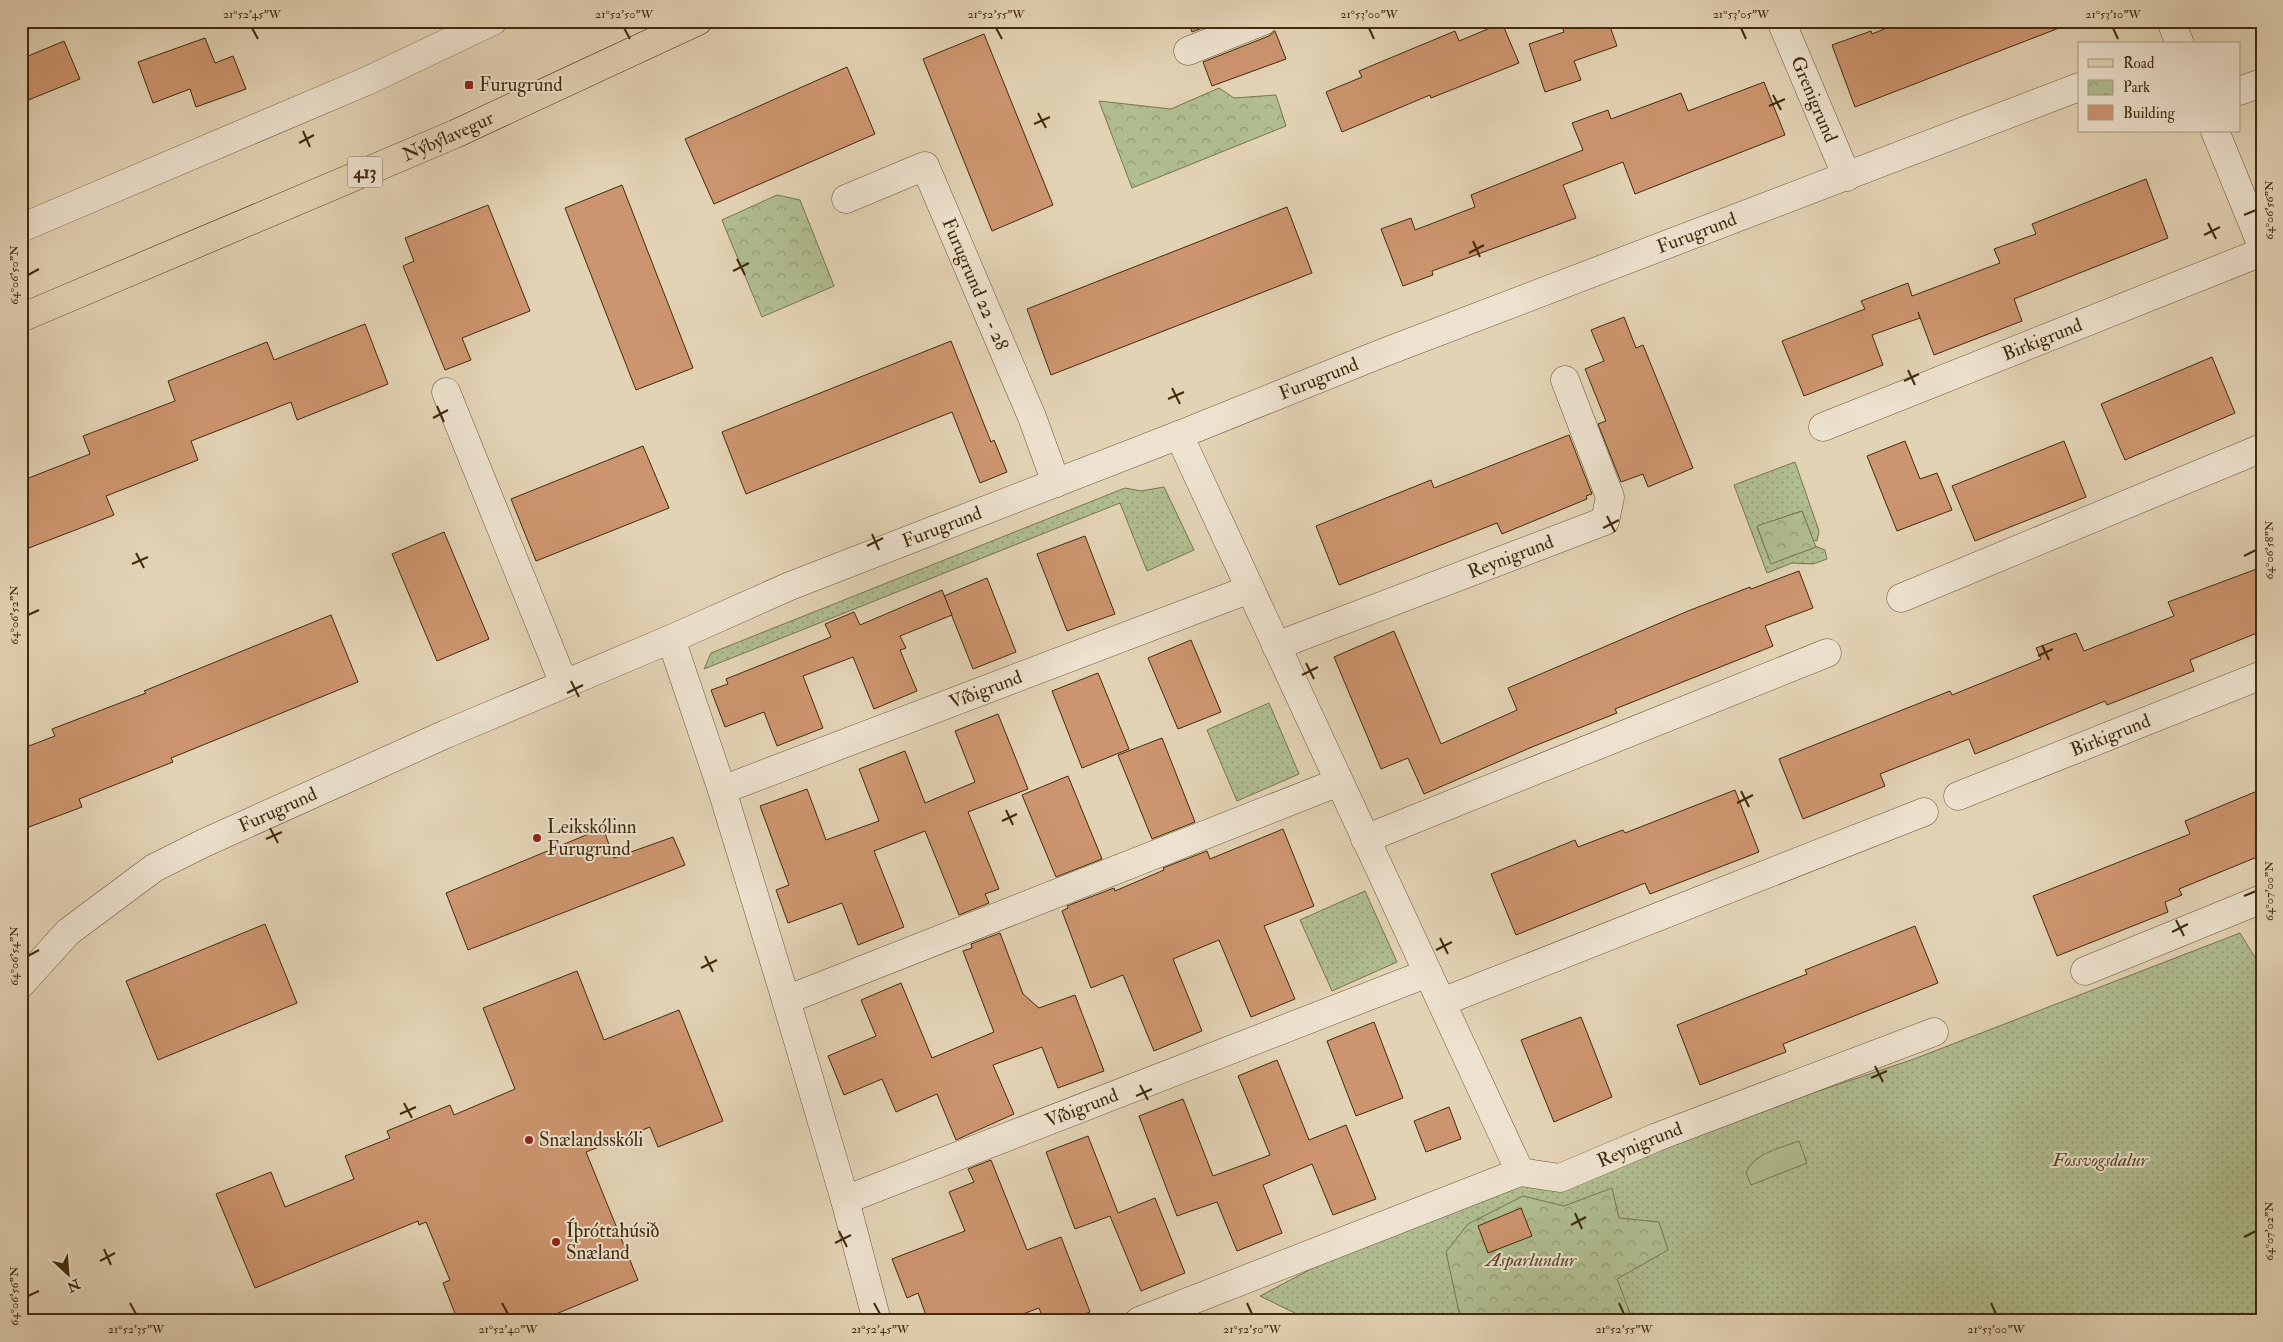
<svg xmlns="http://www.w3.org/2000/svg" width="2283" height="1342" viewBox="0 0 2283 1342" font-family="'IM FELL Double Pica',serif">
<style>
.grass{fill:url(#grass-dots);stroke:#78744e}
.forest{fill:url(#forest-firs);stroke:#78744e}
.park{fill:url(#park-crowns);stroke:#78744e}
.pitch{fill:#b0bd90;stroke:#78744e}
.building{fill:#cd956f;stroke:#412b0b}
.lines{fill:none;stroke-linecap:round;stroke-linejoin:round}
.minor-casing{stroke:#6a5536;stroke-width:29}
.major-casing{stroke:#412b0b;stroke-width:29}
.minor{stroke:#ede2cf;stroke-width:28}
.major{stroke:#e3d3b5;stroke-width:28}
.ticks{fill:none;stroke:#412b0b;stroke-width:2}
.poi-dot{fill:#8f2418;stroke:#ede2cf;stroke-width:2}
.labels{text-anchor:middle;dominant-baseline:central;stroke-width:4;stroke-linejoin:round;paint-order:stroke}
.shield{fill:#ede2cf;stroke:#756246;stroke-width:1}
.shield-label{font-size:18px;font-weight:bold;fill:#412b0b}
.poi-label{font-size:19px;fill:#412b0b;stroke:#ede2cf;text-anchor:start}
.street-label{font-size:19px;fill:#412b0b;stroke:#ede2cf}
.park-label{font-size:19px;font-style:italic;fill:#574826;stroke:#ede2cf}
.neatline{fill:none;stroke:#412b0b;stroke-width:2}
.ticks-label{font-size:12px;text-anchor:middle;fill:#412b0b}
</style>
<defs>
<pattern id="grass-dots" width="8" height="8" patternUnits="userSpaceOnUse" patternTransform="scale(1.25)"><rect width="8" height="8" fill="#b0bd90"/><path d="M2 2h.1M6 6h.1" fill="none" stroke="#919a74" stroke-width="1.8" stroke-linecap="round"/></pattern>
<pattern id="forest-firs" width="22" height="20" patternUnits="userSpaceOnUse" patternTransform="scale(1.25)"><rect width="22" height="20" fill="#b0bd90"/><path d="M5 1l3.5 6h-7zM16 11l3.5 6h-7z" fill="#919a74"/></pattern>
<pattern id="park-crowns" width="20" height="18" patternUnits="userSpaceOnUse" patternTransform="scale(1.25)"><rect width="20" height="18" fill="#b0bd90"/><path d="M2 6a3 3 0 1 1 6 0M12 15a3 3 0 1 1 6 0" fill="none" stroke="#919a74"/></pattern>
</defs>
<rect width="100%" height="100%" fill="#e3d3b5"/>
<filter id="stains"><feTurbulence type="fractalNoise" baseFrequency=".004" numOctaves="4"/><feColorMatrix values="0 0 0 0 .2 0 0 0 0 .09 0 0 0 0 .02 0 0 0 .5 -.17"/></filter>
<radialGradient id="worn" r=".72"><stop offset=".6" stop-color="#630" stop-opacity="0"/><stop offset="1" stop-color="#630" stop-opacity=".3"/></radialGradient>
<g class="grass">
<path d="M1795 462 1819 531 1817 541 1813 540 1802 511 1757 527 1771 563 1815 547V546L1825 550 1827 559 1813 564 1792 563 1767 573 1734 485Z"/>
<path d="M1164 487 1194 550 1147 571 1120 503 704 669 711 653 1125 488 1141 491Z"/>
<path d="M1269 703 1299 774 1237 801 1207 730Z"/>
<path d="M1365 891 1397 962 1332 991 1300 920Z"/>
<path d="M2240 933 2256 959 2262 957V1321H1302L1305 1318 1260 1296 1413 1215 1513 1177 1587 1169 1914 1059Z"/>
</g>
<path class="forest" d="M2173 1316 2185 1321H2135L2137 1319Z"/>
<g class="park">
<path d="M1219 88 1234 98 1276 95 1286 126 1132 188 1099 101 1171 109Z"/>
<path d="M777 195 800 200 834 286 762 317 722 220Z"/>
<path d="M1802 511 1816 547 1771 564 1757 526Z"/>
<path d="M1612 1188 1619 1218 1659 1222 1668 1250 1617 1279 1633 1321H1461L1446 1252 1468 1224 1523 1196 1564 1206Z"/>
</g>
<path class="pitch" d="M1799 1141 1807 1163 1751 1185 1746 1173C1754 1153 1781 1148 1799 1141Z"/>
<g class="building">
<path d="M1188 21H1220L1192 32Z"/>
<path d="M1560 21H1608L1617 46 1574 61 1581 80 1545 92 1529 44 1564 32Z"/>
<path d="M1904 21H2072V23L1855 107 1832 45 1871 31 1872 34Z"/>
<path d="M1502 23 1519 63 1431 98 1430 95 1342 132 1326 92 1362 77 1359 71 1455 31 1459 41Z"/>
<path d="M1275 31 1286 59 1212 86 1203 62 1269 36Z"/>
<path d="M984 34 1053 205 992 231 923 59Z"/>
<path d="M205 38 215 63 233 56 246 89 196 107 190 89 153 103 138 62Z"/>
<path d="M64 41 80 79 21 103V59Z"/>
<path d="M847 67 875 134 714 204 685 139Z"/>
<path d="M1764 82 1785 135 1635 194 1623 162 1563 185 1576 218 1432 271 1433 275 1403 286 1381 229 1411 218 1415 230 1475 207 1471 195 1583 150 1572 123 1608 110 1611 119 1681 93 1688 111Z"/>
<path d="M2146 179 2168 238 2014 299 2022 321 1934 355 1918 312 1920 318 1872 335 1883 365 1804 396 1782 341 1865 309 1861 301 1908 283 1912 296 2000 263 1994 249 2036 234 2032 224Z"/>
<path d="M622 185 693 368 636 390 565 208Z"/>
<path d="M488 205 530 311 462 338 471 360 445 370 403 266 414 261 405 238Z"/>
<path d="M1287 207 1312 273 1051 375 1027 309Z"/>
<path d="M1624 317 1636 348 1643 345 1693 468 1648 487 1643 474 1621 482 1598 424 1606 421 1585 369 1604 361 1591 330Z"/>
<path d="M365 324 388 384 297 420 291 402 191 441 198 460 106 496 114 515 21 551V481L90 454 83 436 175 401 168 381 267 342 274 360Z"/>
<path d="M951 341 991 442 994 440 1007 472 980 483 952 412 746 494 722 432Z"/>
<path d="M2212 357 2235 413 2125 460 2101 404Z"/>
<path d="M1569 435 1592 494 1586 496 1587 499 1502 534 1497 523 1339 585 1316 526 1431 480 1434 488Z"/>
<path d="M1905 441 1920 479 1937 473 1952 510 1897 531 1867 456Z"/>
<path d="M2064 441 2086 497 1975 541 1952 486Z"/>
<path d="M643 446 669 508 536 561 511 499Z"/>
<path d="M444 532 489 639 437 661 392 554Z"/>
<path d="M1085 536 1115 614 1067 631 1037 554Z"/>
<path d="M2262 567V631L2190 660 2194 671 2107 705 2105 701 1975 754 1969 739 1880 774 1885 786 1803 819 1779 759 1950 691 1952 695 2041 659 2036 648 2076 633 2084 651 2174 616 2168 602Z"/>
<path d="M1799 571 1813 608 1765 626 1773 646 1615 709 1617 713 1532 747 1424 794 1408 758 1381 769 1334 657 1394 631 1441 744 1517 710 1508 688 1688 611 1750 587 1751 589Z"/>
<path d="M987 578 1016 652 973 669 944 596Z"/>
<path d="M942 590 952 615 900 636 906 648 900 650 917 691 874 709 853 657 803 676 823 728 777 746 764 712 725 727 711 690 728 684 726 679 831 637 825 624 854 612 860 625Z"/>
<path d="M331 615 358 682 171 758 173 762 79 799 82 807 21 830V749L55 736 52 729 146 693 144 691Z"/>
<path d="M1191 640 1221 712 1178 729 1148 658Z"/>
<path d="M1098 673 1129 749 1082 768 1052 691Z"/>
<path d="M998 714 1028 789 968 812 999 889 985 894 989 903 959 915 925 831 874 851 904 927 858 945 842 903 788 923 776 890 789 885 760 806 807 789 826 840 879 821 859 769 905 751 925 803 975 782 955 731Z"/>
<path d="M1162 738 1195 822 1152 839 1118 755Z"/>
<path d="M1068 776 1102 859 1056 877 1022 795Z"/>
<path d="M2262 789V855L2179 889 2182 895 2165 902 2168 912 2057 956 2033 896 2190 834 2185 821Z"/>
<path d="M1735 790 1759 852 1650 894 1645 883 1516 935 1491 874 1575 840 1578 847 1623 830 1625 833Z"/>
<path d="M603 828 614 858 673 837 685 865 468 950 446 893Z"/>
<path d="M1283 829 1314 906 1264 926 1295 999 1251 1017 1219 940 1173 959 1202 1031 1154 1051 1123 975 1091 988 1062 911 1068 908 1067 906 1114 888 1115 891 1164 870 1163 868 1207 851 1210 859Z"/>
<path d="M265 924 297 1003 158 1060 126 981Z"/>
<path d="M1915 926 1938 983 1783 1044 1786 1052 1700 1085 1677 1025 1807 974 1805 970Z"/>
<path d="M1000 933 1023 994 1039 1008 1075 995 1104 1071 1058 1088 1042 1047 993 1065 1014 1114 956 1140 937 1094 896 1112 882 1079 844 1095 828 1056 876 1036 861 1000 901 983 932 1058 994 1032 963 951 972 948 971 944Z"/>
<path d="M577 971 604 1040 679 1010 723 1121 658 1147 650 1127 586 1152 638 1280 539 1321H458L443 1283 450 1280 426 1222 419 1225 418 1221 255 1288 216 1194 271 1172 285 1207 354 1179 345 1156 390 1138 387 1131 450 1105 454 1115 515 1089 483 1008Z"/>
<path d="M1581 1017 1612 1097 1554 1122 1521 1040Z"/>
<path d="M1374 1022 1403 1098 1356 1116 1327 1041Z"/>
<path d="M1277 1060 1309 1140 1346 1125 1376 1199 1333 1215 1312 1164 1263 1185 1282 1233 1237 1251 1217 1202 1177 1216 1139 1116 1183 1099 1213 1176 1270 1155 1238 1076Z"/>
<path d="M1449 1107 1461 1139 1426 1152 1414 1121Z"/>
<path d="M1088 1136 1118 1213 1155 1198 1185 1273 1141 1291 1110 1216 1075 1229 1046 1152Z"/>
<path d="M991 1160 1027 1250 1061 1237 1090 1312 1067 1321H1044L1039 1308 1004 1321H928L918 1293 907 1298 892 1259 965 1231 949 1192 974 1182 968 1169Z"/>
<path d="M1521 1208 1532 1236 1488 1253 1478 1226Z"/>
</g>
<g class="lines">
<defs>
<g id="minor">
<path id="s1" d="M1781 21 1847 177"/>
<path d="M2171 21 2180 44"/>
<path d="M1188 51 1263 21"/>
<path d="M2239 91 2262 83"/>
<path d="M2215 131 2262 246"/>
<path id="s2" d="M846 199 925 166 1032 417 1056 483"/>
<path d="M21 228 369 80 493 21"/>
<path d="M446 392 564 684"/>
<path id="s3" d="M1823 427 2262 252"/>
<path d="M1179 435 1520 1172"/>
<path d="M1901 598 2262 448"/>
<path d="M671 639 722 790 786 1000 1339 782"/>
<path id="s4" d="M1276 646 1605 521 1610 497 1565 380"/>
<path id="s5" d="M722 790 1250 589"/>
<path id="s6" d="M1958 796 2262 675"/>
<path d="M1365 839 1827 653"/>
<path d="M2085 971 2262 899"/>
<path id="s7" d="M21 984 68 932 154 868 204 843 446 734 671 639 790 586 1179 435 1380 354 2079 87"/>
<path d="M786 1000 845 1200 877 1321"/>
<path d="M1442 1002 1924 812"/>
<path id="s8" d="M845 1200 1428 973"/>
<path id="s9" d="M1139 1321 1520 1172 1560 1178 1657 1137 1934 1032"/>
</g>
<g id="major">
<path id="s10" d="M21 318 455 134 698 21"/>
</g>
</defs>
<use href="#minor" class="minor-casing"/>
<use href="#major" class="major-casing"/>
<use href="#minor" class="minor"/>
<use href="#major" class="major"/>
</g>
<path class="ticks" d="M252 28 258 39M624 28 630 39M996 28 1002 39M1369 28 1374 39M1741 28 1746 39M2113 28 2118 39M1773 95 1781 110M1769 106 1785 99M1038 113 1046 128M1034 124 1050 117M303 131 310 147M299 143 314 135M2244 215 2256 210M2208 223 2216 239M2204 235 2220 227M1473 241 1480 257M1469 253 1484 245M737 259 745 275M733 271 749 263M28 275 39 269M1908 370 1915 385M1904 381 1919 374M1172 388 1180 404M1168 399 1184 392M437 406 444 422M433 418 448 410M1607 516 1615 532M1603 528 1619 520M872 534 879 550M867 546 883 538M136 553 144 568M2244 556 2256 550M132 564 148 557M28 615 39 610M2042 645 2049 660M2038 656 2053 649M1306 663 1314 679M1302 675 1318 667M571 681 579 697M567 693 583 685M1741 791 1749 807M1737 803 1753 795M1006 810 1013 825M1002 821 1017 814M270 828 278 843M266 839 282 832M2244 896 2256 891M2176 920 2184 936M2172 932 2188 924M1440 938 1448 954M1436 950 1452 942M28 956 39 950M705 956 713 972M701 968 717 960M1875 1066 1883 1082M1871 1078 1887 1071M1140 1085 1148 1100M1136 1096 1152 1089M404 1103 412 1118M400 1114 416 1107M1575 1213 1582 1229M1571 1225 1586 1217M839 1231 847 1247M2244 1237 2256 1231M835 1243 851 1235M104 1249 111 1265M100 1261 115 1253M28 1296 39 1291M130 1303 136 1314M502 1303 508 1314M874 1303 880 1314M1247 1303 1252 1314M1619 1303 1624 1314M1991 1303 1996 1314"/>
<g class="poi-dot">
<rect x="464" y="80" width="10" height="10" rx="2.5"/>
<circle cx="537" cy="838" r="5"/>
<circle cx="529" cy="1140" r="5"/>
<circle cx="556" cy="1242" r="5"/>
</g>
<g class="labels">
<rect class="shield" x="347.5" y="156.5" width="35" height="31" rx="4"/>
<g class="shield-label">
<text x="365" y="172">413</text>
</g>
<g class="poi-label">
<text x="479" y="85">Furugrund</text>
<text x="547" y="827">Leikskólinn<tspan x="547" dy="22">Furugrund</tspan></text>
<text x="539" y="1140">Snælandsskóli</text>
<text x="566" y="1231">Íþróttahúsið<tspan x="566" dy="22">Snæland</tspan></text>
</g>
<g class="street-label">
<text stroke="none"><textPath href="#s1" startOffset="85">Grenigrund</textPath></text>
<text stroke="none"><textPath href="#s10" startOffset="464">Nýbýlavegur</textPath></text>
<text stroke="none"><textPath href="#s7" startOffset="1846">Furugrund</textPath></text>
<text stroke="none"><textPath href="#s2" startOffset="214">Furugrund 22 - 28</textPath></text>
<text stroke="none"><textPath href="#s3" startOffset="236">Birkigrund</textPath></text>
<text stroke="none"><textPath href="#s7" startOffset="1441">Furugrund</textPath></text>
<text stroke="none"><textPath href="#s7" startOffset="1036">Furugrund</textPath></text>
<text stroke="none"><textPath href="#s4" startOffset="251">Reynigrund</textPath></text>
<text stroke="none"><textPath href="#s5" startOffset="282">Víðigrund</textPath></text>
<text stroke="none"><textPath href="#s6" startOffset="164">Birkigrund</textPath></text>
<text stroke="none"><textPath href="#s7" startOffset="314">Furugrund</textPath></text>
<text stroke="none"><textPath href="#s8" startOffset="254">Víðigrund</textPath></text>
<text stroke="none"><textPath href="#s9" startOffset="536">Reynigrund</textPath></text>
</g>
<g class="park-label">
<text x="2100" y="1160">Fossvogsdalur</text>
<text x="1531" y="1260">Asparlundur</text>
</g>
</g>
<rect width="2283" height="1342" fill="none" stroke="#e3d3b5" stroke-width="55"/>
<rect x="2078" y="42" width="162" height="90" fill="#ede2cf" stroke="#a89981"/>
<rect x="2088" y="59" width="25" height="8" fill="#e3d3b5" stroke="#a89981"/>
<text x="2123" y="68" font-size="15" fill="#412b0b">Road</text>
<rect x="2088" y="80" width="25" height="15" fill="url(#park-crowns)" stroke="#a89981"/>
<text x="2123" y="92" font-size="15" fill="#412b0b">Park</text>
<rect x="2088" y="105" width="25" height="15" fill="#cd956f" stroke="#a89981"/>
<text x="2123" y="118" font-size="15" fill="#412b0b">Building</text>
<g transform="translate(68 1274) rotate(154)" stroke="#ede2cf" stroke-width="4" paint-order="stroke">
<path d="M0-4L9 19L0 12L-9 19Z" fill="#412b0b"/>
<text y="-8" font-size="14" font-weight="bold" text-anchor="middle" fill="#412b0b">N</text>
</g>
<rect x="28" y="28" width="2228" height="1286" class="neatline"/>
<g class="ticks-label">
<text x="252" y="18">21°52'45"W</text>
<text x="624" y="18">21°52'50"W</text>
<text x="996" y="18">21°52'55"W</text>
<text x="1369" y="18">21°53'00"W</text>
<text x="1741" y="18">21°53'05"W</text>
<text x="2113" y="18">21°53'10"W</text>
<text transform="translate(2269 210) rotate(-90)" y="4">64°06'56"N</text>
<text transform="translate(14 275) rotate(-90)" y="4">64°06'50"N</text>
<text transform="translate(2269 550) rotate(-90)" y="4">64°06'58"N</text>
<text transform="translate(14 615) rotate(-90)" y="4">64°06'52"N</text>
<text transform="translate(2269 891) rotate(-90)" y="4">64°07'00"N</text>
<text transform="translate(14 956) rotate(-90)" y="4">64°06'54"N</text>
<text transform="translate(2269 1231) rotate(-90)" y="4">64°07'02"N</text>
<text transform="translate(14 1296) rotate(-90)" y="4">64°06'56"N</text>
<text x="136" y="1333">21°52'35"W</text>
<text x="508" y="1333">21°52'40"W</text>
<text x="880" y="1333">21°52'45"W</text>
<text x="1252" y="1333">21°52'50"W</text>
<text x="1624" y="1333">21°52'55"W</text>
<text x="1996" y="1333">21°53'00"W</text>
</g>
<rect width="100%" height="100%" filter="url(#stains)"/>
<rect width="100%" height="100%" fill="url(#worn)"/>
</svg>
